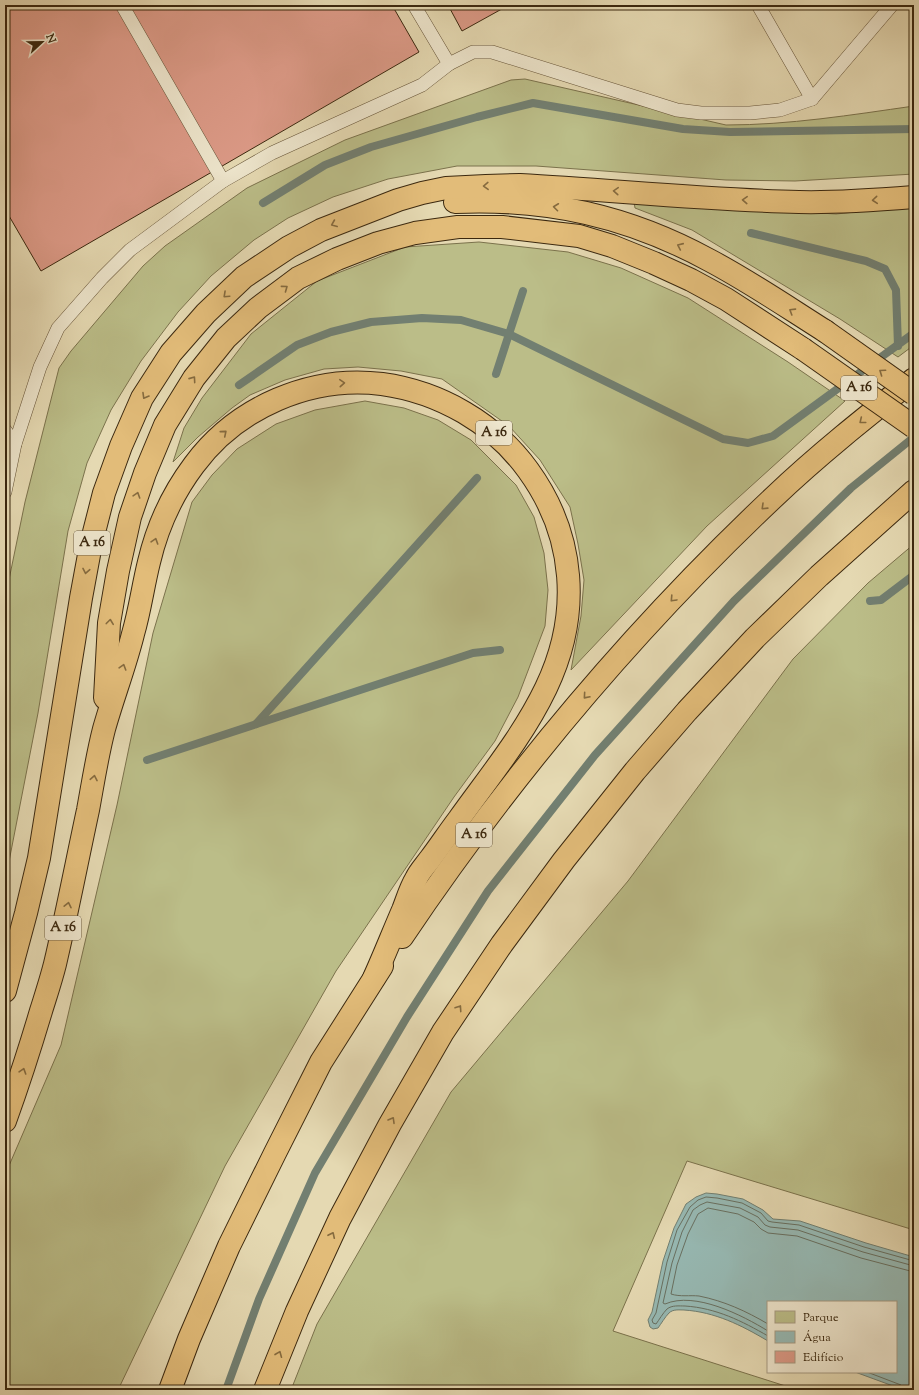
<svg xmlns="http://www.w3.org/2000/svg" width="919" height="1395" viewBox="0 0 919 1395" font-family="'Sorts Mill Goudy',serif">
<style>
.green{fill:#bbbd88;stroke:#7b724c}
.water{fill:#97b9b3;stroke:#727f71}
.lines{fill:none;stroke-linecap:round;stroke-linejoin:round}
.shore{stroke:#697061;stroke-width:1}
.stream{stroke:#727f71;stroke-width:8}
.building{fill:#dc9a87;stroke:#3b280f}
.service-casing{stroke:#665438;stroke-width:14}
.motorway-casing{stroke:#3b280f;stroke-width:24}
.service{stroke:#eee6cd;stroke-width:13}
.motorway{stroke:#e2bc79;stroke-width:22}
.motorway-bridge-casing{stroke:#3b280f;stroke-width:24;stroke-linecap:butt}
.motorway-bridge{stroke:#e2bc79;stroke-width:22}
.oneway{stroke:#866b3f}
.labels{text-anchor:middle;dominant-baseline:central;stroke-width:3.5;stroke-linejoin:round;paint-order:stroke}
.shield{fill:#eee6cd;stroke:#716148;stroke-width:1}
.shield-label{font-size:14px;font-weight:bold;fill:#3b280f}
</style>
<rect width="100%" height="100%" fill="#e5d9b2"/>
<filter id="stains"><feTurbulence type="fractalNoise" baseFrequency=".005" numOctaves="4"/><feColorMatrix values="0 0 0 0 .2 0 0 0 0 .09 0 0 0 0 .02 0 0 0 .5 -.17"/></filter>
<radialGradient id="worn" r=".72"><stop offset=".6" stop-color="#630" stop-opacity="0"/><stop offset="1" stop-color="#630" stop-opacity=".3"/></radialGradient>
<g class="green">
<path d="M525 79 726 125C789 125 851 115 914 106V174L795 181 726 180 536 166H457L388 179 333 197 288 218 254 240 211 276 178 312 141 361 111 410 87 463 68 531 38 713 5 882V786L7 783 5 779V599L25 502 59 368 71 351 143 266 165 246 247 188 345 140 511 80Z"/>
<path d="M634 202 836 214 914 206V345L898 357 840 319 692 230 635 208Z"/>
<path d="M479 242 568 252 621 268 688 298 788 362 845 401 707 526 571 670 581 616 584 580 578 544 570 507 540 460 509 426 442 379 401 371 358 367 324 369 285 380 250 395 232 408 198 437 173 462 184 428 202 398 251 334 317 281 405 247Z"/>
<path d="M365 401 404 408 438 420 471 440 516 485 534 517 544 553 548 590 545 626 518 697 495 741 454 797 336 971 225 1166 118 1390H5V1175L61 1045 117 805 153 633 192 502 212 475 237 449 276 424 315 410Z"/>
<path d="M914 544V1230L687 1161 613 1331 798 1390H291L317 1324 451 1092 628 881 793 659 868 583Z"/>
</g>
<path class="water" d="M706 1193 717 1194 743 1199 763 1210 773 1219 800 1221 866 1243 914 1257V1390H904L855 1372H896V1302H768V1341C741 1325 715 1312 684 1310 679 1310 673 1309 669 1313 665 1317 661 1324 658 1328L653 1329 650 1327 648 1320 652 1312 663 1261 674 1228 686 1204 696 1197Z"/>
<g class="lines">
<g class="shore">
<path d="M768 1324C746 1311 724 1301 699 1296 690 1295 680 1297 671 1294L677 1265 688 1234 698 1214 708 1208 738 1214 754 1222 761 1229 768 1233 797 1236 861 1258 914 1272"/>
<path d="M768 1331C742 1315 695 1291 665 1304L663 1303 672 1263 682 1232 693 1210 700 1205 707 1202 740 1208 758 1217 765 1225 770 1227 798 1230 863 1252 914 1266"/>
<path d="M768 1336C742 1321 716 1308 685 1306 679 1306 672 1305 667 1309 663 1313 659 1320 656 1324L653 1323 652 1320 656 1313 667 1262 677 1230 690 1207 698 1200 706 1197 717 1198 742 1203 761 1213 768 1221 772 1222 799 1225 864 1247 914 1261"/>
<path d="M867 1372 901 1385 903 1390"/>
</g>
<g class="stream">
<path d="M263 203 325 165 371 147 477 117 533 103 683 129 730 132 914 129"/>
<path d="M751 233 866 261 885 269 896 290 898 346"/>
<path d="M496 374 523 291"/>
<path d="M239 385 297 345 331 332 371 322 422 318 461 320 509 334 723 439 748 443 773 436 914 333"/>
<path d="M870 601 881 600 914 575"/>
<path d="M256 724 477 478"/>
<path d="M147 760 473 653 500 650"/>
<path d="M226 1390 259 1299 315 1173 407 1017 488 891 595 755 734 601 851 488 914 437"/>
</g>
</g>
<g class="building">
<path d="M5 5H392L419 52 41 271 5 209Z"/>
<path d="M448 5H509L462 31Z"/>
</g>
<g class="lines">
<defs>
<g id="service">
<path d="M122 5 223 181"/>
<path d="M414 5 449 64"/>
<path d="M758 5 812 99"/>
<path d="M5 430 15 444"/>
<path d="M5 492 15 444 40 367 58 328 102 278 130 250 223 181 272 153 422 85 449 64 473 52H492L677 110 701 113H750L780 110 812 99 892 5"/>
</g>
<g id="motorway">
<path d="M455 202C547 198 628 216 709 260 749 281 787 307 825 331"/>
<path d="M105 698 109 623 118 571 130 517 145 473 165 425 194 378 226 338 258 308 298 278 337 259 378 243 415 233 458 227H502L579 236 612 246 654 263 691 280 726 299 803 349"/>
<path d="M402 937C509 778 634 629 774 497 818 455 866 417 914 379"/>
<path d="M5 991 26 913 39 858 81 598 91 544 104 493 121 446 142 398 171 353 206 313 244 277 289 247 321 230 398 200 422 193 446 188 486 186 520 185C613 190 706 200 799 202 837 203 876 200 914 197"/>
<path d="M5 1121C18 1085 30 1048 41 1011 46 995 51 980 55 964 67 913 77 861 88 810 93 783 97 756 104 729 113 697 125 666 133 634 140 610 143 586 149 562 157 528 173 493 194 465 237 407 311 375 382 384 440 392 494 423 528 470 576 536 581 615 546 688 523 736 489 777 459 819 449 832 440 846 430 859 425 866 419 872 416 879 410 889 407 900 403 910 393 933 384 956 374 978"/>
<path d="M170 1390 189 1339 229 1246 275 1153 321 1062 382 966"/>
<path d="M265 1390 297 1311 340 1218 390 1124 443 1032 502 944 564 860 635 771 687 711 755 638 819 576 914 491"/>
</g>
</defs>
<use href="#service" class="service-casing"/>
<use href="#motorway" class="motorway-casing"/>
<use href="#service" class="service"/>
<use href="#motorway" class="motorway"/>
<defs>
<g id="motorway-bridge">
<path d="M825 331 914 394"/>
<path d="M803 349 914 427"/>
</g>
</defs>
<use href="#motorway-bridge" class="motorway-bridge-casing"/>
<use href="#motorway-bridge" class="motorway-bridge"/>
</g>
<defs><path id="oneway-chevron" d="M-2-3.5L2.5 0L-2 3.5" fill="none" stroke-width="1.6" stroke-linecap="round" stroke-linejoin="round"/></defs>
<g class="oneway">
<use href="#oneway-chevron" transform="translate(486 186) rotate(178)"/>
<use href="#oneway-chevron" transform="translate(616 191) rotate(-176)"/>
<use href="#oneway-chevron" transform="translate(745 200) rotate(-177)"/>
<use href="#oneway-chevron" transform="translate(875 200) rotate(175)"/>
<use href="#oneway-chevron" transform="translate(556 207) rotate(-173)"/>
<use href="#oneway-chevron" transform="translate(334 224) rotate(157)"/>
<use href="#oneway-chevron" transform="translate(680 246) rotate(-156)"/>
<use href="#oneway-chevron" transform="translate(285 288) rotate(-36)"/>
<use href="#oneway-chevron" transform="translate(226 295) rotate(137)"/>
<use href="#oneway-chevron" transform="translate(792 311) rotate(-148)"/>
<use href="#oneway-chevron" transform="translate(882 372) rotate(-145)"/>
<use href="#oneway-chevron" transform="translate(193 379) rotate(-55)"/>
<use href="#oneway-chevron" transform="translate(342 383) rotate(-4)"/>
<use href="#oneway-chevron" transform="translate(145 396) rotate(120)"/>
<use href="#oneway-chevron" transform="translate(862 421) rotate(141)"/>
<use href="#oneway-chevron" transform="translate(224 433) rotate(-40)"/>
<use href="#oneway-chevron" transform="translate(137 495) rotate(-72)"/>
<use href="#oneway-chevron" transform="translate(764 507) rotate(136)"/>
<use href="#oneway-chevron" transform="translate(155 541) rotate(-72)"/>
<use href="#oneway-chevron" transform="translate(86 571) rotate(101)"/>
<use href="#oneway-chevron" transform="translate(673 599) rotate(133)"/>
<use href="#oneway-chevron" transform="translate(110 622) rotate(-83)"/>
<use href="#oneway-chevron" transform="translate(123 667) rotate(-73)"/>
<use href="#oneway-chevron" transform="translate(586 696) rotate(131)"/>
<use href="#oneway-chevron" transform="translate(94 778) rotate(-79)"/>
<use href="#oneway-chevron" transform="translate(68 905) rotate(-78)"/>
<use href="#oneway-chevron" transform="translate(459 1008) rotate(-56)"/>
<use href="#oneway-chevron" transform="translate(23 1071) rotate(-72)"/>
<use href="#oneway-chevron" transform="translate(392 1120) rotate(-60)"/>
<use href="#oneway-chevron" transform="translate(332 1235) rotate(-65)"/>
<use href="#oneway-chevron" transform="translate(279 1354) rotate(-68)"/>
</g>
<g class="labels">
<g class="shield">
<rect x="841" y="376" width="36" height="24" rx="3"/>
<rect x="476" y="421" width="36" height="24" rx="3"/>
<rect x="74" y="531" width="36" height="24" rx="3"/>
<rect x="456" y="823" width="36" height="24" rx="3"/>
<rect x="45" y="916" width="36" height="24" rx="3"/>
</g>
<g class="shield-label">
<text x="859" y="388">A 16</text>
<text x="494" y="433">A 16</text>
<text x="92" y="543">A 16</text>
<text x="474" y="835">A 16</text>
<text x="63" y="928">A 16</text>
</g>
</g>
<rect width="919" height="1395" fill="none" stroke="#e5d9b2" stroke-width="20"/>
<rect x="6" y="6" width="907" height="1383" fill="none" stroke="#3b280f" stroke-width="2"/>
<rect x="10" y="10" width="899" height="1375" fill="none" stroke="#3b280f"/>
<rect x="767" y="1301" width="130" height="72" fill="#eee6cd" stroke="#a69a81"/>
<rect x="775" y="1311" width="20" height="12" fill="#bbbd88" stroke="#a69a81"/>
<text x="803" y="1321" font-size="12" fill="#3b280f">Parque</text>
<rect x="775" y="1331" width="20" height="12" fill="#97b9b3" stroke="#a69a81"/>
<text x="803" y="1341" font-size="12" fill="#3b280f">Água</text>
<rect x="775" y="1351" width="20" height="12" fill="#dc9a87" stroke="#a69a81"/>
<text x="803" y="1361" font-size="12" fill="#3b280f">Edifício</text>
<g transform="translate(42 42) rotate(68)" stroke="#eee6cd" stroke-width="3" paint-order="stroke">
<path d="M0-3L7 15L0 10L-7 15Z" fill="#3b280f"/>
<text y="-6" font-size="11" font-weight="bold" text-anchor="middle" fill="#3b280f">N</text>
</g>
<rect width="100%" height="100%" filter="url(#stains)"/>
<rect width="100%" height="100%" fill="url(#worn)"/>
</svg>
